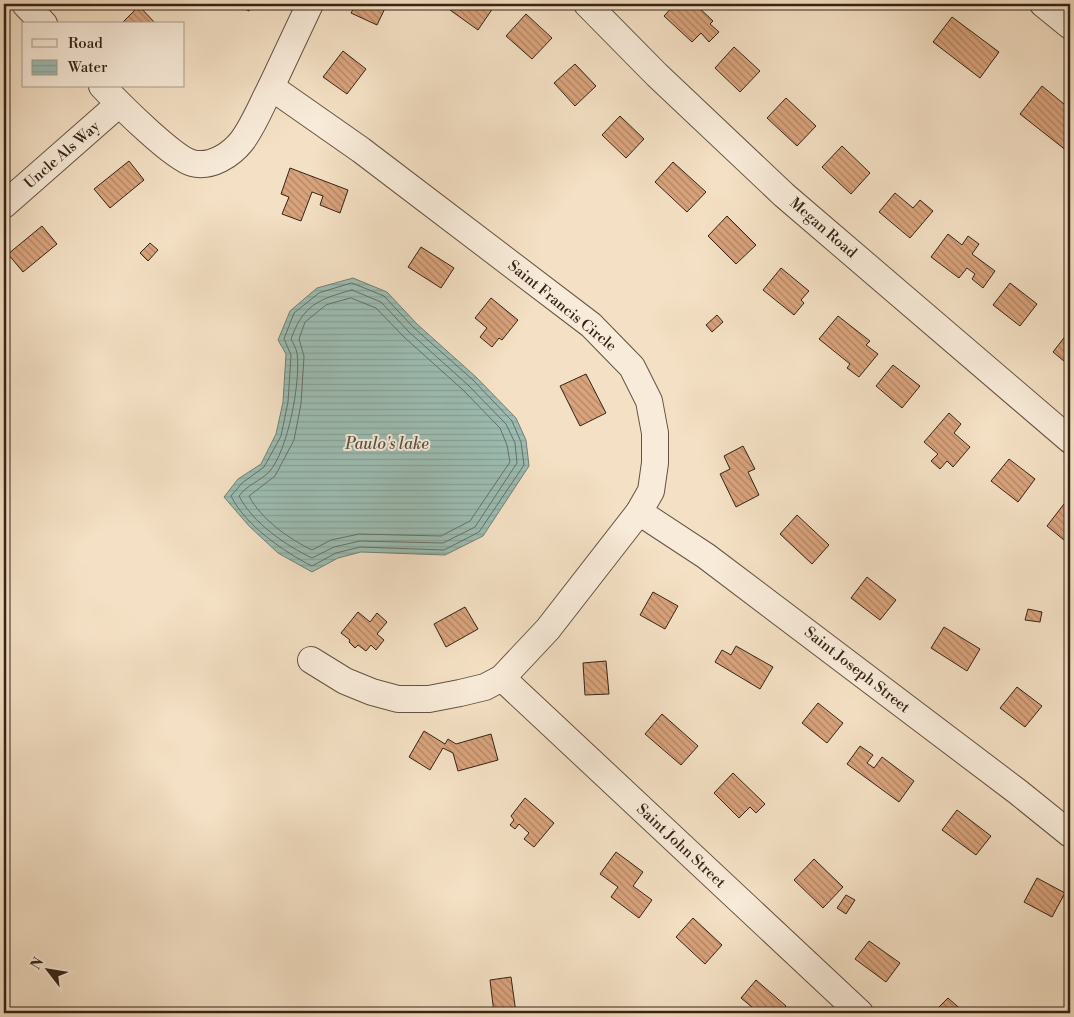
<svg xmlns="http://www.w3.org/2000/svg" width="1074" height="1017" viewBox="0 0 1074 1017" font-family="'Libre Bodoni',serif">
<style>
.water{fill:url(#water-rules);stroke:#737f75}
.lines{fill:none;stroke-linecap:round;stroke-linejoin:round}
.shore{stroke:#687065;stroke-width:1}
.building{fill:url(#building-back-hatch);stroke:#352317}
.minor-casing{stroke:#655242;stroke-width:28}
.minor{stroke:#f8ebd9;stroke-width:26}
.labels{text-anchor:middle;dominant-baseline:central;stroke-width:4;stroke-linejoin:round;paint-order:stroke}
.street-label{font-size:15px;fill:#352317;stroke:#f8ebd9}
.water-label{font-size:16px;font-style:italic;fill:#545146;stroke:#f8ebd9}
</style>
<defs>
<pattern id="water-rules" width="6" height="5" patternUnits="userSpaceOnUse" patternTransform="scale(1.25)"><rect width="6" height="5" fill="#9cbdb3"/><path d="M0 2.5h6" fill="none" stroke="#87a299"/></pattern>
<pattern id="building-back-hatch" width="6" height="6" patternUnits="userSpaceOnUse" patternTransform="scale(1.25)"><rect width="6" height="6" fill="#d9a37c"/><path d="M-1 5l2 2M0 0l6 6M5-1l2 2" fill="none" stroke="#b18465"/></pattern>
</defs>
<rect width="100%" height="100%" fill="#f4e0c4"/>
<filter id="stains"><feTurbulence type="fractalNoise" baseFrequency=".004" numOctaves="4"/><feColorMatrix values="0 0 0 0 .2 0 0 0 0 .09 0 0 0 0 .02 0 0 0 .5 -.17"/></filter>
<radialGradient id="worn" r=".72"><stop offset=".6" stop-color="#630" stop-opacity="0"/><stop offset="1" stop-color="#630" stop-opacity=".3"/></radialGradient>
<path class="water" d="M353 278 387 292 417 324 476 377 516 418 526 440 529 466 483 536 445 555 361 552 338 558 312 572 278 553 249 526 224 497 238 479 261 464 276 434 283 402 286 354 278 340 290 311 317 288Z"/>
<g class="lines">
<g class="shore">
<path d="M352 283 384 296 413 327 473 380 512 421 521 442 524 465 479 532 444 550 360 547 336 553 312 566C284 552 245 525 231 496L242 483 264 467 281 436 288 402 291 355 284 339 294 313 319 293Z"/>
<path d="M352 290 381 302 409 332 468 385 506 424 515 443 517 463 475 527 443 543 360 541 334 547 312 558C285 545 253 523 239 496 247 485 260 481 269 472 288 451 301 381 297 353 296 348 293 343 291 339 303 305 319 299 352 290Z"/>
<path d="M351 298 376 308 404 337 463 390 500 428 507 445 510 462 470 521 441 536 359 534 331 540 312 550C289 539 261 519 249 496L275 476 294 440 301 404 304 356 299 339 305 322 326 305Z"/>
</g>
</g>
<g class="building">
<path d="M234 4H253L249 11Z"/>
<path d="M356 4H387L377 25 351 13Z"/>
<path d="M455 4H493L495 5 478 30 450 10Z"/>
<path d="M675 4H695L713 21 710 24 719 32 709 42 701 33 692 42 664 16Z"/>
<path d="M139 6 156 24H121Z"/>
<path d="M526 14 552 38 532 59 506 36Z"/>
<path d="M952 17 999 52 980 78 933 42Z"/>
<path d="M734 47 760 71 740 92 715 68Z"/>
<path d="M343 51 366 69 347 94 323 77Z"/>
<path d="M575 64 596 86 575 106 554 83Z"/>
<path d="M1042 86 1070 109V146L1067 151 1020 114Z"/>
<path d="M786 98 816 126 797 146 767 118Z"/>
<path d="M620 116 644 139 626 158 602 135Z"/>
<path d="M842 146 870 173 851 194 822 167Z"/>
<path d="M129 161 144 180 110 208 94 189Z"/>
<path d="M673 162 706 192 687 212 655 182Z"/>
<path d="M290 168 348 190 340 213 320 205 323 196 312 192 301 221 282 214 289 197 281 194Z"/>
<path d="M895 193 913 208 920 200 933 211 910 238 879 212Z"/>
<path d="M727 216 756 245 736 264 708 236Z"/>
<path d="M42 226 57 244 23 272 8 254Z"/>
<path d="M948 234 962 245 968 236 979 244 972 254 995 271 983 288 972 279 975 274 967 268 959 278 931 257Z"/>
<path d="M150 243 158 250 148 261 140 253Z"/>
<path d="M421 247 454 268 441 288 408 267Z"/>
<path d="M781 268 809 291 801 300 804 303 794 315 763 290Z"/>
<path d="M1010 283 1037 304 1020 326 993 305Z"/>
<path d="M491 298 518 320 502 340 499 338 492 347 480 337 487 328 475 318Z"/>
<path d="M717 315 723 322 712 332 706 325Z"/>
<path d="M838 316 870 341 866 345 878 354 859 377 847 368 850 364 819 339Z"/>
<path d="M1070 330V366L1053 352Z"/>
<path d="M893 365 920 386 902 408 876 386Z"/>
<path d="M586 374 606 413 580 426 560 386Z"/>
<path d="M949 413 961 424 954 433 970 447 953 467 947 461 940 469 931 461 938 454 924 442Z"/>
<path d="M743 446 755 469 748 472 759 495 736 507 720 474 730 469 724 456Z"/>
<path d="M1009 459 1035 479 1018 502 991 481Z"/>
<path d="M1064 504 1070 509V545L1047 526Z"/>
<path d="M797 515 829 545 812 564 780 534Z"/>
<path d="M867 577 896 600 880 620 851 598Z"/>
<path d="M653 592 678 606 665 629 640 615Z"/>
<path d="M465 607 478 629 446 647 434 624Z"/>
<path d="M1028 609 1042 612 1040 622 1025 620Z"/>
<path d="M358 612 370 622 377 613 387 622 377 634 384 640 376 650 371 645 366 651 358 645 355 648 349 642 350 640 341 633Z"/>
<path d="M944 627 980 649 967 671 931 648Z"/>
<path d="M736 646 773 667 760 689 715 662 722 650 731 655Z"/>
<path d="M606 661 609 694 585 695 583 663Z"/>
<path d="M1017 687 1042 706 1025 727 1000 708Z"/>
<path d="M818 703 843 723 827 743 802 723Z"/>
<path d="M662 714 698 746 681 765 645 734Z"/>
<path d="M424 731 445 744 448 739 456 744 491 734 498 760 458 771 453 753 443 748 430 770 409 757Z"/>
<path d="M860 746 873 755 867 763 874 768 882 757 914 781 899 802 847 764Z"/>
<path d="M733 773 765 804 756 813 750 807 739 818 714 793Z"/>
<path d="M525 798 554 823 534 847 524 839 529 833 519 824 515 829 510 825 514 820 511 816Z"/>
<path d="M957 810 991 836 976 855 942 830Z"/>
<path d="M616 852 643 872 633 886 652 900 639 918 611 897 618 887 600 874Z"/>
<path d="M814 859 843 887 823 908 794 880Z"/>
<path d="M1037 878 1065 893 1052 917 1024 902Z"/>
<path d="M846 895 855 900 846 914 837 908Z"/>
<path d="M693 918 722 945 705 964 676 937Z"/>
<path d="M869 941 900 963 886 982 855 959Z"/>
<path d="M511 977 516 1013H494L490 980Z"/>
<path d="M756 980 786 1006 780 1013H759L741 998Z"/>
<path d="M948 998 965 1013H933Z"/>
</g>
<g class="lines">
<defs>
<g id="minor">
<path d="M25 4 44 24"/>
<path d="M587 4 657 75 784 195 1070 440"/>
<path d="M1043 4 1070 26"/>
<path d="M102 86C118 103 173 158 192 163 211 168 231 155 242 141 254 125 262 104 271 87L361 150 591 325 632 367 649 401 655 433V463L651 491 639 512 548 629 502 678 485 687 460 693 429 699H398L372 692 345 681 311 660"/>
<path d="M271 87 310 4"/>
<path d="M4 205 119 104"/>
<path d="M639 512 706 556 1018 792 1070 834"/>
<path d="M502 678 860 1013"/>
</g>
</defs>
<use href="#minor" class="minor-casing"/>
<use href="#minor" class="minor"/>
</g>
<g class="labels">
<g class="street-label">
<text transform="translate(62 155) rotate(-41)">Uncle Als Way</text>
<text transform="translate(823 228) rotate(41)">Megan Road</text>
<text transform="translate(562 306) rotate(39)">Saint Francis Circle</text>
<text transform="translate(857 670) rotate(38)">Saint Joseph Street</text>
<text transform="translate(681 846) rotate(43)">Saint John Street</text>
</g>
<g class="water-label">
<text x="387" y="444">Paulo's lake</text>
</g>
</g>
<rect width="1074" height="1017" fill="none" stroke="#f4e0c4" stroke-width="20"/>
<rect x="5" y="5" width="1064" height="1007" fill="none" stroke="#352317" stroke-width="2.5"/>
<rect x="10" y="10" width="1054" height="997" fill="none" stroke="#352317"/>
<rect x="22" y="22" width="162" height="65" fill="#f8ebd9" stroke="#aa9b8b"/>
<rect x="32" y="39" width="25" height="8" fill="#f8ebd9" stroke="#aa9b8b"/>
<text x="68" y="48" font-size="15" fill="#352317">Road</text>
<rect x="32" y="60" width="25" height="15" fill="url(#water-rules)" stroke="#aa9b8b"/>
<text x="68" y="72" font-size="15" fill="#352317">Water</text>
<g transform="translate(48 970) rotate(301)" stroke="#f8ebd9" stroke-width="4" paint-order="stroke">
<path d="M0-4L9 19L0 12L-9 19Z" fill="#352317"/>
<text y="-8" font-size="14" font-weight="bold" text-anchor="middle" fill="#352317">N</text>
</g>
<rect width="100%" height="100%" filter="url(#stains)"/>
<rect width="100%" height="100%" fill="url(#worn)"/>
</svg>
